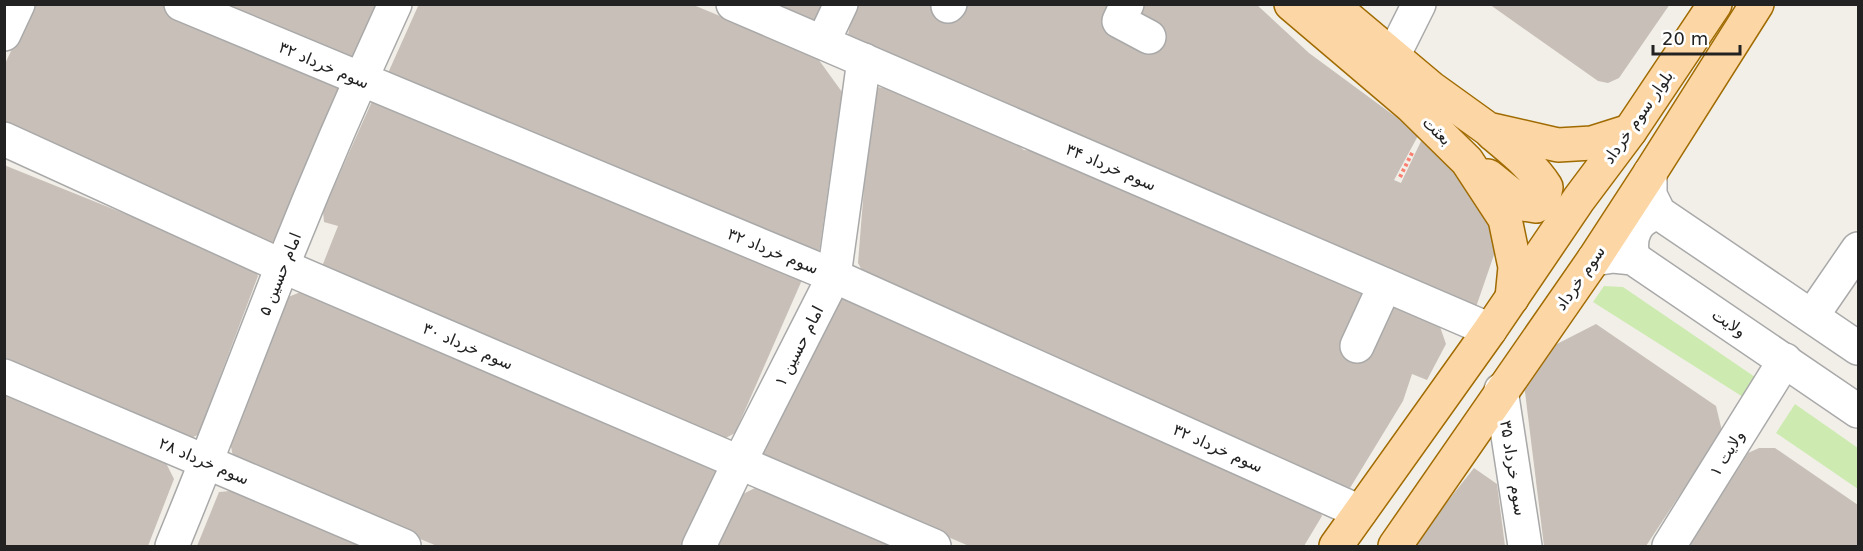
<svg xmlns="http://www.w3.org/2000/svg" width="1863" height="551" viewBox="0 0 1863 551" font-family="'DejaVu Sans',Vazirmatn,sans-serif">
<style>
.grass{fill:#cdebb0}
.building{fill:#c7bfb8}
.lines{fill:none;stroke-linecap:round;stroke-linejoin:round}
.minor-casing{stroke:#a9a9a9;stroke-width:36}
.major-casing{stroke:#a06b00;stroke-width:36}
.path{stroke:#fa8072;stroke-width:4;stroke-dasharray:3 3;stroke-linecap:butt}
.minor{stroke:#fff;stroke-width:33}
.major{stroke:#fcd6a4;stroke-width:33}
.labels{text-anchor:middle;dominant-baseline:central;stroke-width:6;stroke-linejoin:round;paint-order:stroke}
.street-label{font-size:16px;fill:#222;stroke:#fff}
</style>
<rect width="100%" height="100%" fill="#f2efe9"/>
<g class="grass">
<path d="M1604 286 1623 287 1755 377 1743 397 1593 302Z"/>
<path d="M1795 404 1858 448V489L1776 433Z"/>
</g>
<g class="building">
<path d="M33 4H160L338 79 342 93 276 249 4 130V66Z"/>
<path d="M381 4 356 62 215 5Z"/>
<path d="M419 4H691L816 56 842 92 819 253 388 73Z"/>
<path d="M768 4H827L817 26Z"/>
<path d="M854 4H1118L1127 22 1136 4H1256L1309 53 1419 134 1394 180 1401 183 1423 137 1477 190 1496 249 1475 310 847 40Z"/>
<path d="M1489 4H1670L1619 78 1608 83 1598 81Z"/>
<path d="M872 87 890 88 998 130 1024 150 1048 152 1166 204 1164 209 1240 236 1284 261 1311 266 1386 295 1437 318 1446 344 1427 380 1412 374 1403 401 1350 488 865 276 858 263Z"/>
<path d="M373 99 802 280 735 433 722 440 321 269 338 226 324 222 323 211Z"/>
<path d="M4 165 252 265 258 276 198 435 188 439 4 357Z"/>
<path d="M306 290 717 471 684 546H437L234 461 230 442 288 297Z"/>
<path d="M846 295 1314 500 1322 516 1304 546H969L755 454 833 301Z"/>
<path d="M1596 324 1716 406 1722 431 1646 546H1544L1524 384 1553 346Z"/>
<path d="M4 386 162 455 174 479 148 546H4Z"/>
<path d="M1759 448H1775L1858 505V546H1689L1748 453Z"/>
<path d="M1474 468 1497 484 1505 546H1412Z"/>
<path d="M759 486 900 546H718L739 496Z"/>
<path d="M230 491 367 546H197L219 492Z"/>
</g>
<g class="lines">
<defs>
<g id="minor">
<path d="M181 4 834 276 1360 512"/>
<path d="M733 4 1490 330"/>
<path d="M1127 4 1119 21 1149 37"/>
<path d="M948 6 950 4"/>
<path d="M4 34 18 4"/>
<path d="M823 42 841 4"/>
<path d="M1393 56 1419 4"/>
<path d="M4 139 282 266 934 546"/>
<path d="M1650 173V195L1659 213 1858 348"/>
<path d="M1633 258C1628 235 1636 218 1659 213"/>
<path d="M1594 259 1613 256 1633 258 1858 411"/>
<path d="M1812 316 1858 249"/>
<path d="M1357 346 1385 285"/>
<path d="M4 376 404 546"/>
<path d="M1501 390 1525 546"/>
<path d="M172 546C210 454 245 361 282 267 317 179 355 91 395 4"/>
<path d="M699 546 739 463 834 276 864 60"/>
<path d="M1669 546 1785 360"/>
</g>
<g id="major">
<path d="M1291 4 1411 106 1467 161 1505 219 1515 267 1512 298"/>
<path d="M1331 4 1431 88 1488 129 1558 145 1592 143 1630 131"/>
<path d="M1488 176 1523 204 1536 206 1543 201 1546 187C1532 165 1512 150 1492 133"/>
<path d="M1336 546 1490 330 1579 199 1630 131 1715 4"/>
<path d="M1395 546 1594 259 1650 173 1757 4"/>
</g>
</defs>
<use href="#minor" class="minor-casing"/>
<use href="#major" class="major-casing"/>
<path class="path" d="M1400 177 1413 151"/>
<use href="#minor" class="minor"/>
<use href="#major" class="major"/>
</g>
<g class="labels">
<g class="street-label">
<text transform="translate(324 65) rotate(23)">سوم خرداد ۳۲</text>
<text transform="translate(1638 117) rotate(-55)">بلوار سوم خرداد</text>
<text transform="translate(1437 131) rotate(44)">بعثت</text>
<text transform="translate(1111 167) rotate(23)">سوم خرداد ۳۴</text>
<text transform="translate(773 251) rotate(22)">سوم خرداد ۳۲</text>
<text transform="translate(280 274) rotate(-68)">امام حسین ۵</text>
<text transform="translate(1580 278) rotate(-55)">سوم خرداد</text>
<text transform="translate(1729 323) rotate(34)">ولایت</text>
<text transform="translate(468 346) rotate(23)">سوم خرداد ۳۰</text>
<text transform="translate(799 346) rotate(-63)">امام حسین ۱</text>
<text transform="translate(1218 448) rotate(24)">سوم خرداد ۳۲</text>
<text transform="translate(1727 453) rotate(-58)">ولایت ۱</text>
<text transform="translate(204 461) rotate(23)">سوم خرداد ۲۸</text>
<text transform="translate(1513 468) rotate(81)">سوم خرداد ۳۵</text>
</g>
</g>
<rect width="1863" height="551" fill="none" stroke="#222222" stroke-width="12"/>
<path d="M1653 45v9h87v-9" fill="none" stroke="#222222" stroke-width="3"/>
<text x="1662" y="45" font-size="18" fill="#222222" stroke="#ffffff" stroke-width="4.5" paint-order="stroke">20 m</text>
</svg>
